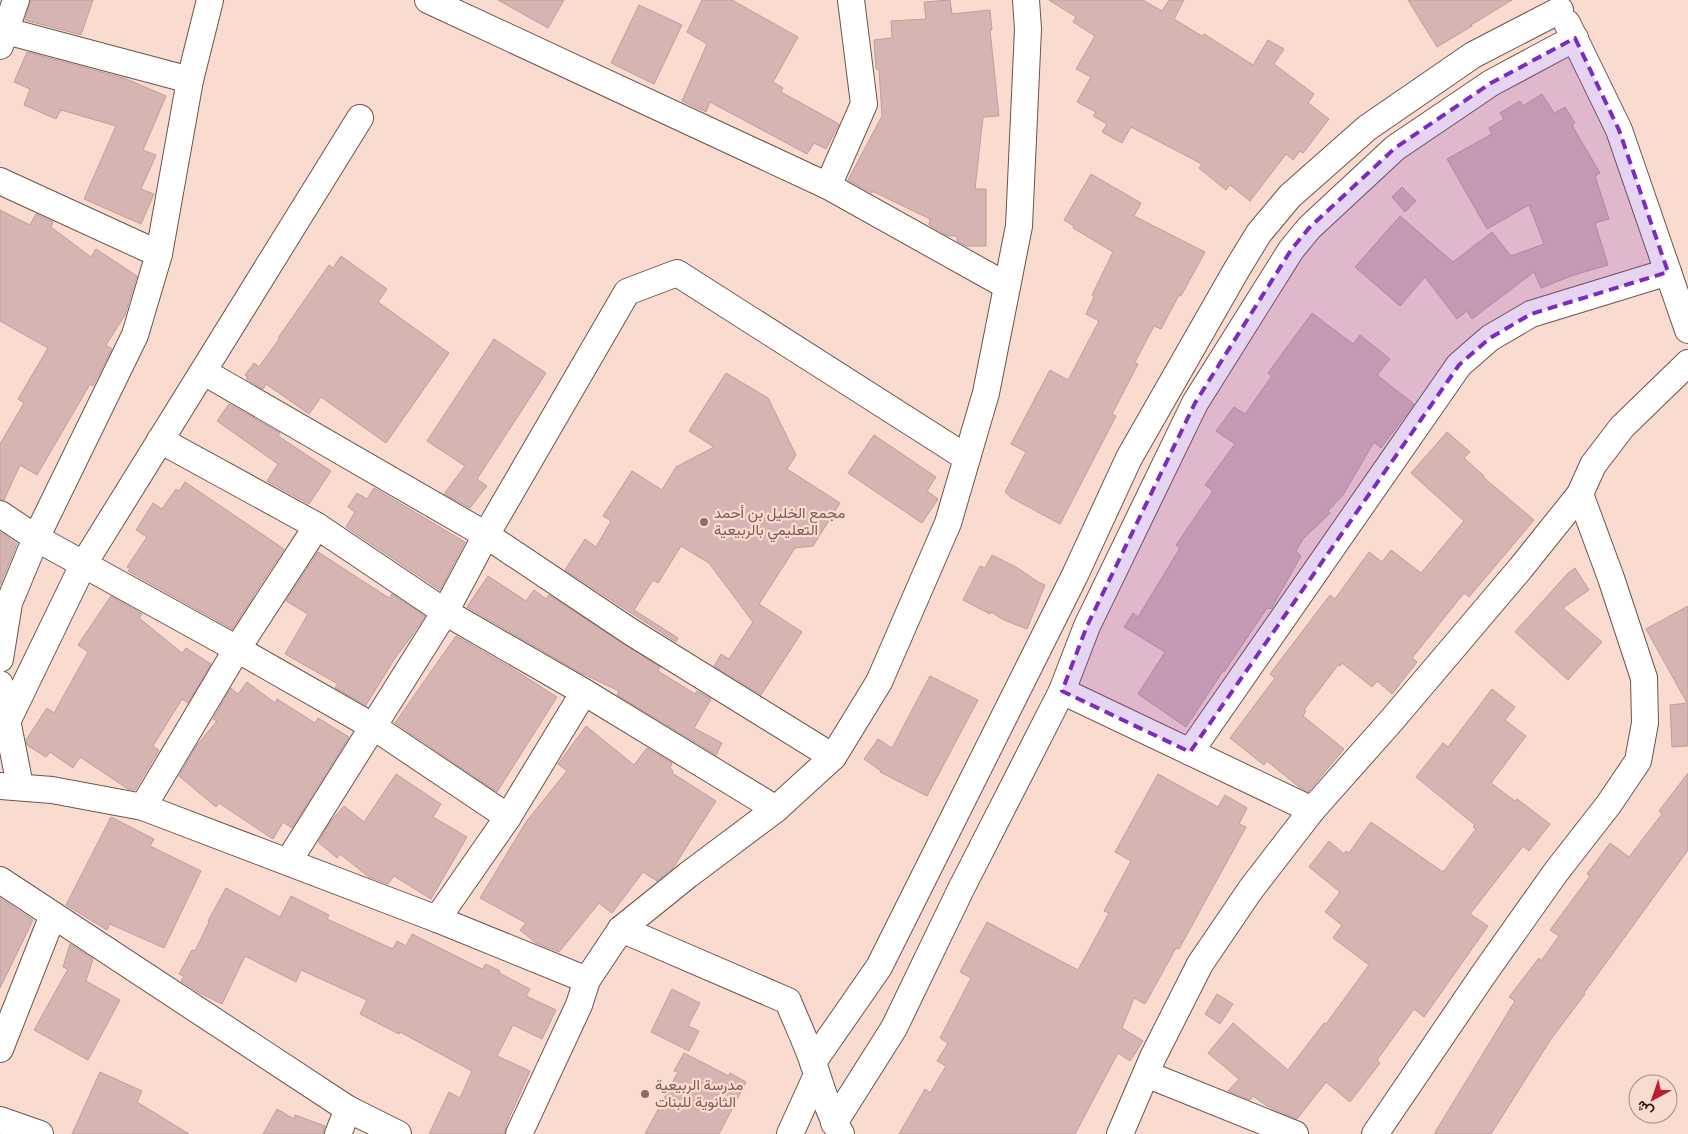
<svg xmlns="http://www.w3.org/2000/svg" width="1688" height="1134" viewBox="0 0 1688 1134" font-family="Roboto,Vazirmatn,sans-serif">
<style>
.building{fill:#d6b4b1;stroke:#bd9f9c}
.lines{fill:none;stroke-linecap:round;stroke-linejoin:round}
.minor-casing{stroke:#6e554c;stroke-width:28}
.minor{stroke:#fff;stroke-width:26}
.marked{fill:#7b2cbf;fill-opacity:0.2;stroke:#7b2cbf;stroke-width:4;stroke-dasharray:10 6;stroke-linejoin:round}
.education-dot{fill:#8d6e63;stroke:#f9dbd0;stroke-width:2}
.labels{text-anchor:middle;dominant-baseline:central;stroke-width:4.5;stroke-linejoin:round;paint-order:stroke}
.education-label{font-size:15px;fill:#785e54;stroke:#f9dbd0;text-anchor:start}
</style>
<rect width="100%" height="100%" fill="#f9dbd0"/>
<g class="building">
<path d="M31 0H93L81 35 25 20Z"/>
<path d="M498 0H564L548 28Z"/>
<path d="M702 0H732L798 37 773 82 783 88 781 92 839 124 826 149 814 143 807 154 710 102 706 112 682 101 707 44 687 32Z"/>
<path d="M950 0 952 14 990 10 992 30H990L999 116 983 117 975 189H986V246H966L957 241V236H948L929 225 930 219 872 191V193L848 180 882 116 879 69H876L874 40 892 38 891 21 926 19 924 2Z"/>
<path d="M1049 0H1143L1162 11 1169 0H1184L1174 19 1202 36 1204 34 1253 65 1268 40 1284 49 1274 64 1314 94 1308 103 1329 119 1303 153 1300 151 1293 160 1286 154 1250 201 1230 185 1226 190 1199 168 1202 164 1131 127 1122 143 1102 132 1107 124 1093 116 1096 112 1077 102 1091 77 1076 69 1095 36 1073 22 1076 17Z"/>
<path d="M1408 0H1512L1471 25 1472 26 1437 47Z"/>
<path d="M639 5 682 25 654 84 611 63Z"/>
<path d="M27 52 124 78 166 96 143 150 156 155 141 189 154 194 141 224 84 199 116 126 61 110 56 119 24 105 30 89 14 82Z"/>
<path d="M1542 94 1554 113 1565 107 1575 123 1572 125 1600 173 1595 176 1609 219 1595 223 1608 265 1571 276 1541 288 1534 272 1472 319 1467 311 1457 319 1425 277 1400 306 1355 267 1400 216 1453 262 1492 232 1511 256 1544 244 1529 205 1487 229 1447 159 1492 134 1489 128 1504 119 1500 113 1520 101 1523 106Z"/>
<path d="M1091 174 1141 203 1134 216 1205 252 1181 296 1179 295 1161 329 1154 326 1135 362 1138 364 1112 414 1116 416 1060 524 1010 497 1005 492 1026 452 1011 444 1050 370 1068 380 1099 321 1086 314 1094 297 1092 295 1113 252 1073 228 1074 226 1064 220Z"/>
<path d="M1402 187 1416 201 1405 212 1392 197Z"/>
<path d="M0 210 30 225 36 214 53 222 51 227 91 257 96 249 137 276 125 315 106 345 112 349 93 386 90 384 37 475 20 465 4 500 0 499V444L24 403 18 399 48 348 0 321Z"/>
<path d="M341 256 387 289 378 302 449 353 386 443 321 397 309 414 266 384 263 389 246 379 248 377 245 375 254 363 259 367 279 339 278 338 329 265 333 268Z"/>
<path d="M1312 313 1353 344 1360 335 1390 359 1377 375 1414 404 1381 448 1374 442 1343 495 1328 511 1330 513 1303 539 1296 551 1301 556 1271 609 1267 608 1224 672 1223 671 1186 727 1138 694 1165 652 1124 627 1133 613 1138 617 1180 548 1176 545 1213 491 1205 485 1235 444 1216 431 1234 407 1245 414 1272 376 1268 373Z"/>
<path d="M494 339 546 373 477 479 487 486 470 508 444 494 465 466 427 441Z"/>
<path d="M726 373 768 398 796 455 787 469 840 503 813 546 795 548 759 604 802 632 761 695 714 666 721 654 729 659 753 622 709 563 681 546 658 583 653 580 634 610 678 638 676 642 565 570 585 539 596 547 611 521 603 516 632 471 662 490 676 467 714 447 689 431Z"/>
<path d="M229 404 280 433 278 436 331 471 309 504 267 481 278 464 217 421Z"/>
<path d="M1447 432 1470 452 1464 458 1484 476 1483 477 1534 520 1469 597 1464 593 1412 658 1417 662 1392 694 1377 681 1372 687 1342 663 1340 666 1338 665 1304 710 1306 711 1303 716 1344 749 1308 792 1299 787 1267 761 1264 765 1230 738 1275 678 1270 674 1330 595 1335 599 1369 552 1382 562 1391 550 1421 573 1464 521 1411 473Z"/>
<path d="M874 435 936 477 927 491 938 499 922 523 848 473Z"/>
<path d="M185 482 284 549 232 629 128 571 130 568 127 567 147 537 136 530 153 503 162 509 176 489 179 491Z"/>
<path d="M374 488 465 542 440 590 346 527 355 512 348 507 357 493 367 499Z"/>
<path d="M0 532 17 544 0 585Z"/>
<path d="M318 552 389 598 392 594 425 616 411 637 395 658 366 705 335 688 338 684 285 654 308 614 286 601Z"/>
<path d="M992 555 1016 567 1038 582 1045 585 1027 629 1004 620 991 612 990 614 963 600 980 566 985 568Z"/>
<path d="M1575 568 1589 590 1563 608 1602 642 1568 680 1515 632 1568 573Z"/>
<path d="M488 576 526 601 534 590 546 599 549 595 660 667 658 671 695 694 697 691 711 699 694 728 722 743 716 755 617 695 619 691 579 672 467 607Z"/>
<path d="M111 596 142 614 139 618 182 653 186 648 211 664 188 703 182 699 153 746 159 750 135 790 128 789 80 757 73 768 50 752 46 757 27 745 26 740 47 708 54 713 88 652 78 645Z"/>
<path d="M1688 606V746L1672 747 1670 705 1687 703 1646 629Z"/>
<path d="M456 636 505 664 557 697 497 792 395 723Z"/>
<path d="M930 676 978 700 927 796 880 772 881 771 864 759 878 739 892 748Z"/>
<path d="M247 682 275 703 277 699 315 723 318 718 349 737 292 828 283 822 273 839 219 803 216 807 179 776 197 745 217 721 213 719 231 688 238 694Z"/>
<path d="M1492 689 1515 707 1505 720 1526 736 1491 783 1515 801 1517 799 1550 824 1529 851 1523 846 1470 914 1488 926 1424 1017 1414 1009 1377 1060 1380 1063 1350 1102 1326 1082 1297 1119 1267 1106 1253 1096 1250 1100 1228 1091 1239 1079 1208 1053 1233 1023 1288 1070 1324 1023 1326 1024 1369 965 1333 938 1342 925 1325 912 1340 892 1309 867 1329 841 1344 854 1346 851 1349 853 1371 822 1443 872 1476 829 1473 827 1475 825 1416 777 1443 743 1448 747Z"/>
<path d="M586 726 634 765 647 748 672 763 670 768 673 771 672 773 716 801 673 868 657 881 643 872 612 913 599 903 559 952 536 943 520 930 526 923 480 898 526 822 567 771 558 764Z"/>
<path d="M1688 773V850L1584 993 1585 994 1551 1039 1491 1134H1434L1515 1001 1509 997 1539 958 1541 961 1559 936 1550 930 1590 876 1587 874 1610 843 1629 857 1662 814 1659 811Z"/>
<path d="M396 774 441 804 433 817 467 837 431 899 394 876 388 884 369 877 340 854 337 858 318 842 331 821 344 806 364 822Z"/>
<path d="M1158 774 1218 807 1225 795 1247 808 1239 824 1246 827 1179 949 1176 948 1145 1004 1134 998 1122 1028 1143 1041 1130 1061 1118 1053 1075 1134H899L925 1089 930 1093 946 1066 937 1061 948 1043 940 1038 971 978 960 972 987 922 1078 970 1109 913 1104 911 1131 861 1115 852Z"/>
<path d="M111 817 154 839 150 846 201 871 164 948 110 924 107 930 66 905Z"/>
<path d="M226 888 280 917 291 896 329 915 327 919 393 949 397 941 406 946 412 934 482 969 486 964 500 971 499 973 530 989 526 996 556 1010 542 1039 513 1025 497 1056 530 1071 507 1123 504 1134H429L449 1092 460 1098 472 1071 400 1032 399 1034 360 1014 367 1000 301 970 296 982 245 956 222 1004 198 992 181 981 184 976 179 974 192 950 195 951 209 922 208 921Z"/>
<path d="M0 898 33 920 0 988Z"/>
<path d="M70 944 93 959 86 981 120 1000 88 1060 34 1030 68 969 63 967Z"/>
<path d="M672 989 700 1003 688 1026 699 1031 689 1051 651 1032Z"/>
<path d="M1217 994 1233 1004 1220 1024 1205 1014Z"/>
<path d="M684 1053 729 1076 730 1073 746 1082 719 1134H645L678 1072 674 1071Z"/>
<path d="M100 1072 142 1091 137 1102 189 1134H72Z"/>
<path d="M277 1109 294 1119 295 1115 325 1126 323 1134H263Z"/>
</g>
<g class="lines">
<defs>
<g id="minor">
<path d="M428 0 828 186 1007 286"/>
<path d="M1567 23 1619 130 1688 330"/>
<path d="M6 31 190 80"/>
<path d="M0 46 16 0"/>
<path d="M0 181 159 254"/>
<path d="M828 186 864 104 851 0"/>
<path d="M204 372 486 535 445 612 288 862"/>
<path d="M160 440 317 526 445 612 584 692 776 809"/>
<path d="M0 514 36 538 237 649 374 727 508 817"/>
<path d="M0 659 9 603 36 538 135 335 159 254 190 80 210 0"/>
<path d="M0 684 20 786"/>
<path d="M1062 691 1312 810"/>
<path d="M7 722 83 565 360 118"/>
<path d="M1190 752 1459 365 1490 338 1531 314 1668 272"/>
<path d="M833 757 631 632 486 535 627 292 677 273 967 458"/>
<path d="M0 786 52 790 143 807 437 919 587 980 621 929 688 875 776 809 833 757 879 682 948 523 986 393 1019 226 1028 29 1026 0"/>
<path d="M143 807 237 649 317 526"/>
<path d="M0 880 348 1109 398 1134"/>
<path d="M437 919 508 817 584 692"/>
<path d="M621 929 788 1001C796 1021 806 1042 813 1062 821 1087 828 1111 841 1134"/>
<path d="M0 1049 53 915"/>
<path d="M813 1062 879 967 1075 575 1129 458 1237 269 1259 233 1290 196 1367 128 1473 55 1560 10"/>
<path d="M1146 1074 1295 1134"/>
<path d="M0 1120 40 1134"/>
<path d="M834 1123 894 1028 961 889 1062 691 1087 626 1195 403 1291 250 1309 228 1395 148 1491 83 1575 38"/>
<path d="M338 1134 348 1109"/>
<path d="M519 1134 579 1005 587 980"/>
<path d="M790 1134 816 1077"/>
<path d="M1120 1134 1153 1057 1200 964 1251 889 1312 810 1391 721 1520 569 1580 494 1593 465 1622 427 1688 363"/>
<path d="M1375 1134 1483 975 1556 872 1609 804 1638 761 1645 723 1644 678 1611 578 1580 494"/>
</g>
</defs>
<use href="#minor" class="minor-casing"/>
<use href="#minor" class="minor"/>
</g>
<path class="marked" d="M1575 38 1619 130 1668 272 1531 314 1490 338 1459 365 1190 752 1062 691 1087 626 1195 403 1291 250 1309 228 1395 148 1491 83Z"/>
<g class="education-dot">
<circle cx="704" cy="522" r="5"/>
<circle cx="645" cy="1094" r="5"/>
</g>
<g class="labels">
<g class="education-label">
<text x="714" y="513">مجمع الخليل بن أحمد<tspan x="714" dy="17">التعليمي بالربيعية</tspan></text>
<text x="655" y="1085">مدرسة الربيعية<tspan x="655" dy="17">الثانوية للبنات</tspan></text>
</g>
</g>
<g transform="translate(1653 1099) rotate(220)"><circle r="24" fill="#f9dbd0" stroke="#a48e86"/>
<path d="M0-4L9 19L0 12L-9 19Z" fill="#b4222f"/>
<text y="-8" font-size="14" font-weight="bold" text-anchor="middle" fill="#241a16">ش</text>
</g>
</svg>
